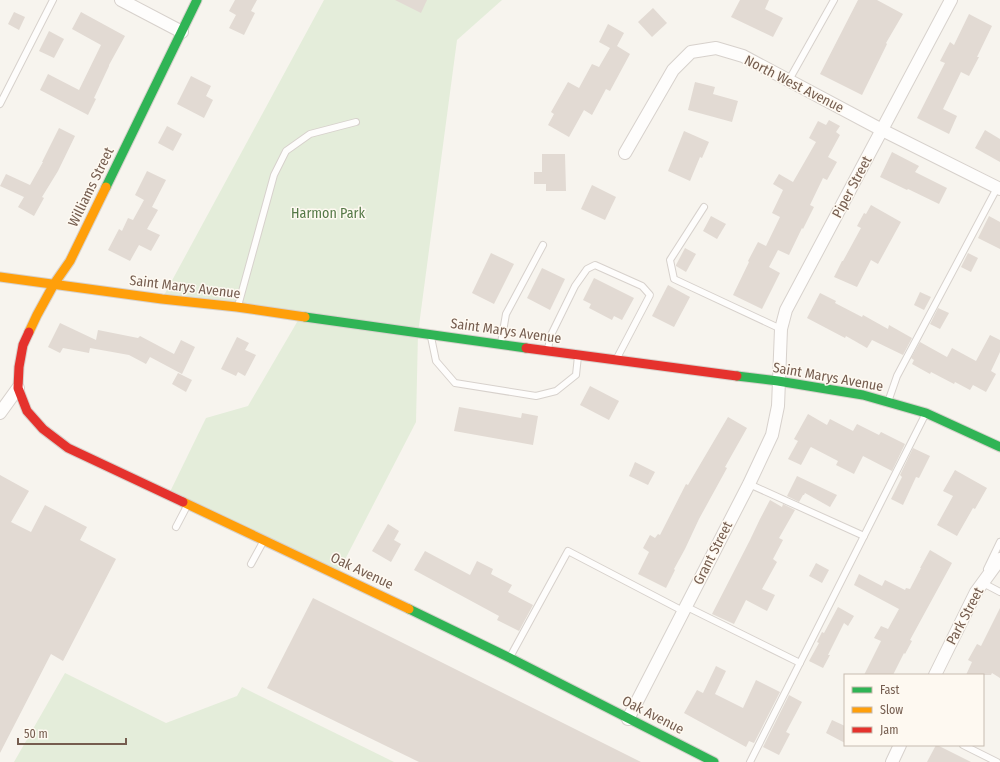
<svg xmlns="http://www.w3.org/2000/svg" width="1000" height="762" viewBox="0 0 1000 762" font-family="'Fira Sans Condensed',sans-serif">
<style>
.green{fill:#e4edda}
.building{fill:#e2dad3}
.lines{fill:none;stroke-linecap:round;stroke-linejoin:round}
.lane-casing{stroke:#d7d1cc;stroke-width:8}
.street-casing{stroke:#d7d1cc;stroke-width:14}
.fast-casing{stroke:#d7d1cc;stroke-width:11}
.slow-casing{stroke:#d7d1cc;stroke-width:11}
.jam-casing{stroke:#d7d1cc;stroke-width:11}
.lane{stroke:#fefdfc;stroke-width:6}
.street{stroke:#fefdfc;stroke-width:12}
.fast{stroke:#30b455;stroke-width:9}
.slow{stroke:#ff9f0a;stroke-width:9}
.jam{stroke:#e5322d;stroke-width:9}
.labels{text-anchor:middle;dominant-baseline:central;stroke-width:3;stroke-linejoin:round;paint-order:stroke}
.street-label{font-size:14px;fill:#755d4f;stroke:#fef9f1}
.park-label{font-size:14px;fill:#557947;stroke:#fef9f1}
</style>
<rect width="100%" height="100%" fill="#f7f4ee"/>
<g class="green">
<path d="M324 0H502L457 40 418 333 416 422 337 575 168 496 206 418 248 406 300 317 162 299Z"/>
<path d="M65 673 166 723 237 696 242 687 394 762H14Z"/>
</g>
<g class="building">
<path d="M235 0H257L251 11 255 13 244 35 229 28 236 15 229 11Z"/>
<path d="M395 0H427L421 13Z"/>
<path d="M740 0H769L765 9 783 18 773 37 731 17Z"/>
<path d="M858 0H877L903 14 886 43 887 44 862 95 820 74Z"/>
<path d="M653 8 667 23 652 37 638 22Z"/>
<path d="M14 12 25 17 19 30 8 24Z"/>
<path d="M81 12 125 36 109 65V66L94 98 96 99 88 115 40 90 48 74 79 90 101 45 72 29Z"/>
<path d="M969 14 992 26 977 57H979L969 76 961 72 943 109 957 116 949 134 917 118 945 63 940 61 950 42 954 45Z"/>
<path d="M608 24 624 33 617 46 630 54 610 91 606 89 592 115 584 110 569 137 548 125 554 114 551 112 568 82 579 88 592 64 599 67 610 48 599 42Z"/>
<path d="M49 31 64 39 54 58 39 51Z"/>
<path d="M191 76 211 86 206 96 213 100 204 118 177 104Z"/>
<path d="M695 82 715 87 713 94 738 101 732 122 688 110Z"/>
<path d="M829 120 840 126 836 132 840 135 828 157 837 162 827 180 823 178 810 205 814 207 803 229 802 228 789 255 778 250 769 267 780 273 762 309 733 295 749 262 748 261 758 242 766 246 780 217 772 213 783 190 773 184 779 174 793 182 816 142 809 138 818 121 826 125Z"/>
<path d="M167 126 182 134 173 151 158 143Z"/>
<path d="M59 128 75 136 58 171 42 197 44 198 34 216 18 207 24 197 0 186 6 174 30 185 43 162H42Z"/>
<path d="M985 130 1000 139V162L975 148Z"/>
<path d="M684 131 709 142 702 158 700 157 690 181 668 171Z"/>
<path d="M892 152 919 166 915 172 947 188 939 204 908 189 907 190 880 177Z"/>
<path d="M542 154H565L566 191H546V184H534V172H542Z"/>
<path d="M147 171 166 180 152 207 158 210 147 229 160 235 151 251 139 245 130 261 108 250 119 229 122 231 128 218 133 220 144 200 135 195Z"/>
<path d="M592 185 616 197 605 220 581 209Z"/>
<path d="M871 205 901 222 878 264 871 260 857 287 834 277 842 261H843L861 228 857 226 864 213 866 214Z"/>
<path d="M711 216 726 224 717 239 703 231Z"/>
<path d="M989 216 1000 222V249L978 238Z"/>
<path d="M685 248 696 254 686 272 676 266V265Z"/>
<path d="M491 253 514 264 494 304 472 293Z"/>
<path d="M968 253 978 258 971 272 961 267Z"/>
<path d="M542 268 565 279 550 310 527 298Z"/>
<path d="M594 278 634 298 622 320 614 316 612 320 589 308 591 304 583 300Z"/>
<path d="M668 285 690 297 674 327 652 316Z"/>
<path d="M920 292 931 297 924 310 914 305Z"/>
<path d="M820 293 836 301 835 303 862 317 863 315 888 329 889 325 912 338 903 355 872 340 867 348 846 336 845 338 807 318Z"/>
<path d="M938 308 949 313 940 329 930 324Z"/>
<path d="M60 323 96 340 98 330 138 338 140 336 174 354 181 340 195 347 182 374 150 357 146 364 129 355 90 348 89 353 63 348 60 353 48 347Z"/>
<path d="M990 335 1000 340V352L991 371 996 374 986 392 973 385 970 390 955 382 954 384 931 372 930 374 912 364 914 360 911 358 920 342 947 357 952 348 976 361Z"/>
<path d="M237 337 249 343 245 350 256 355 245 376 238 372 236 376 221 369Z"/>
<path d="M178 373 192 380 186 392 172 384Z"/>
<path d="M590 386 619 401 609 420 580 405Z"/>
<path d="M459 407 521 418 522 413 538 416 533 445 454 431Z"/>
<path d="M808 414 827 425 830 419 853 431 857 424 879 435 881 432 905 444 892 471 863 456 854 474 836 465 838 461 811 447 810 448 801 465 788 459 798 441 794 439Z"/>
<path d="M728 417 747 428 725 467 727 468 699 519 685 549 674 569 675 570 666 588 638 574 649 552 643 548 650 535 655 538 658 534 660 535 686 484 688 485Z"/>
<path d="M913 448 930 456 919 478 916 477 903 505 891 499 902 477 900 475Z"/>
<path d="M635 462 655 472 648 485 629 476Z"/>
<path d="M955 470 987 488 975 509 973 508 957 536 937 525 953 496 943 491Z"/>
<path d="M0 475 29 491 11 522 31 532 45 505 87 527 80 540 116 559 63 661 51 654 0 753Z"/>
<path d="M797 476 837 495 830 507 805 493 804 495H803L799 502 787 496Z"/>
<path d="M770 500 782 507 783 504 795 510 779 538 783 540 773 559 777 562 762 589 775 595 767 611 746 600 734 624 712 614 750 540 760 519Z"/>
<path d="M388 524 399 531 394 540 401 544 391 562 372 551Z"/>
<path d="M930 550 952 563 910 640 912 641 905 654 904 653 893 675H864L881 641 874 638 881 626 888 629 899 609 854 585 859 574 882 586 885 580 905 590 906 588 910 589 921 568H920Z"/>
<path d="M425 551 470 575 477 561 493 569 491 574 512 585 508 592 533 605 519 631 497 620 499 616 414 570Z"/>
<path d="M816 563 829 570 822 583 809 576Z"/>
<path d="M313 598 641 762H419L267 688Z"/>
<path d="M838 607 854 616 848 626 844 623 828 655H830L823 668 809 661 819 643 817 642 822 632 824 633Z"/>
<path d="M1000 608V678L992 673 991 675H966L972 662 968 660 977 644 981 646Z"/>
<path d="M716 666 726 671 715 694 743 708 756 680 780 692 754 743 749 741 746 747 684 713 697 690 703 693Z"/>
<path d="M789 695 802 702 786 732 790 734 779 755 763 747Z"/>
<path d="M832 720 845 726V743L826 733Z"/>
<path d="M936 745H937L971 762H927Z"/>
</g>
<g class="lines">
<defs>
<g id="lane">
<path d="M789 80 834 0"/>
<path d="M0 104 53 0"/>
<path d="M704 207 670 260 674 279 781 329"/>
<path d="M238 306 274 175 286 151 310 134 356 122"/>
<path d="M431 337 436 361 455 383 536 396 556 391 576 375 578 356"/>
<path d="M501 343 506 314 543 245"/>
<path d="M548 350 550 337 575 286 587 269 595 265 642 286 650 295 617 358"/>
<path d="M888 402 897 376 997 188"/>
<path d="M749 484 864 536"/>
<path d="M176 527 187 506"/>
<path d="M251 564 263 542"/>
<path d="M987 569 1000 542"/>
<path d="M983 583 1000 592"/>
<path d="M685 606 800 663"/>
<path d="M510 657 568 551 683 611"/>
<path d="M963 745 997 762"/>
<path d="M750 762 925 415"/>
</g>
<g id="street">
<path d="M121 0 182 32"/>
<path d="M625 153 673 70 691 52 716 48 743 56 882 130 1000 189"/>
<path d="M0 413 18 388"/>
<path d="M935 675 976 592 1000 559"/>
<path d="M628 719 749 484 772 435 778 406 781 329 786 310 951 0"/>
<path d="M892 762 900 745"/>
</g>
<g id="fast">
<path d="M106 187 197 0"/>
<path d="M305 317 526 348"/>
<path d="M737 376 778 381 863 395 926 413 1000 447"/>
<path d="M409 609 510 658 714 762"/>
</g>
<g id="slow">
<path d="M0 277 162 299 237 307 305 317"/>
<path d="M29 332 37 315 54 284 70 261 106 187"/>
<path d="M183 502 409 609"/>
</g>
<g id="jam">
<path d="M29 332 23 345 19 367 18 388 27 411 43 429 68 448 183 502"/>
<path d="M526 348 737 376"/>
</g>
</defs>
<use href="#lane" class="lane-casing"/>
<use href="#street" class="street-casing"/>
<use href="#fast" class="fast-casing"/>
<use href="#slow" class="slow-casing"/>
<use href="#jam" class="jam-casing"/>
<use href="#lane" class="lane"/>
<use href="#street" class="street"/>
<use href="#fast" class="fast"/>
<use href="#slow" class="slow"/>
<use href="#jam" class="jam"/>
</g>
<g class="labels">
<g class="street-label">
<text transform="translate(794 84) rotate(27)">North West Avenue</text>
<text transform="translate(91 187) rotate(-64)">Williams Street</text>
<text transform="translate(852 187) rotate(-62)">Piper Street</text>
<text transform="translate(185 287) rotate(7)">Saint Marys Avenue</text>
<text transform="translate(506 331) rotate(8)">Saint Marys Avenue</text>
<text transform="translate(828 377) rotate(10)">Saint Marys Avenue</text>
<text transform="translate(713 553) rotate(-63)">Grant Street</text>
<text transform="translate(362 571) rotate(25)">Oak Avenue</text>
<text transform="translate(965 616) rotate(-62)">Park Street</text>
<text transform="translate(653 715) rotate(27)">Oak Avenue</text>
</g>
<g class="park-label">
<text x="328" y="213">Harmon Park</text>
</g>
</g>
<rect x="844" y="674" width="140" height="72" fill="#fef9f1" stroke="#c7bbb0"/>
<rect x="852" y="687" width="20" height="6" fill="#30b455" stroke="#c7bbb0"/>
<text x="880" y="694" font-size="12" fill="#755d4f">Fast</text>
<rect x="852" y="707" width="20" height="6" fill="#ff9f0a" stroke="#c7bbb0"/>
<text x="880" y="714" font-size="12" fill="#755d4f">Slow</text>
<rect x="852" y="727" width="20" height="6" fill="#e5322d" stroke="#c7bbb0"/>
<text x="880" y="734" font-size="12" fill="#755d4f">Jam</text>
<path d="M18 738v6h108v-6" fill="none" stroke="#755d4f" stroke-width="2"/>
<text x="24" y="738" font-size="12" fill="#755d4f" stroke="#fef9f1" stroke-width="3" paint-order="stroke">50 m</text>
</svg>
